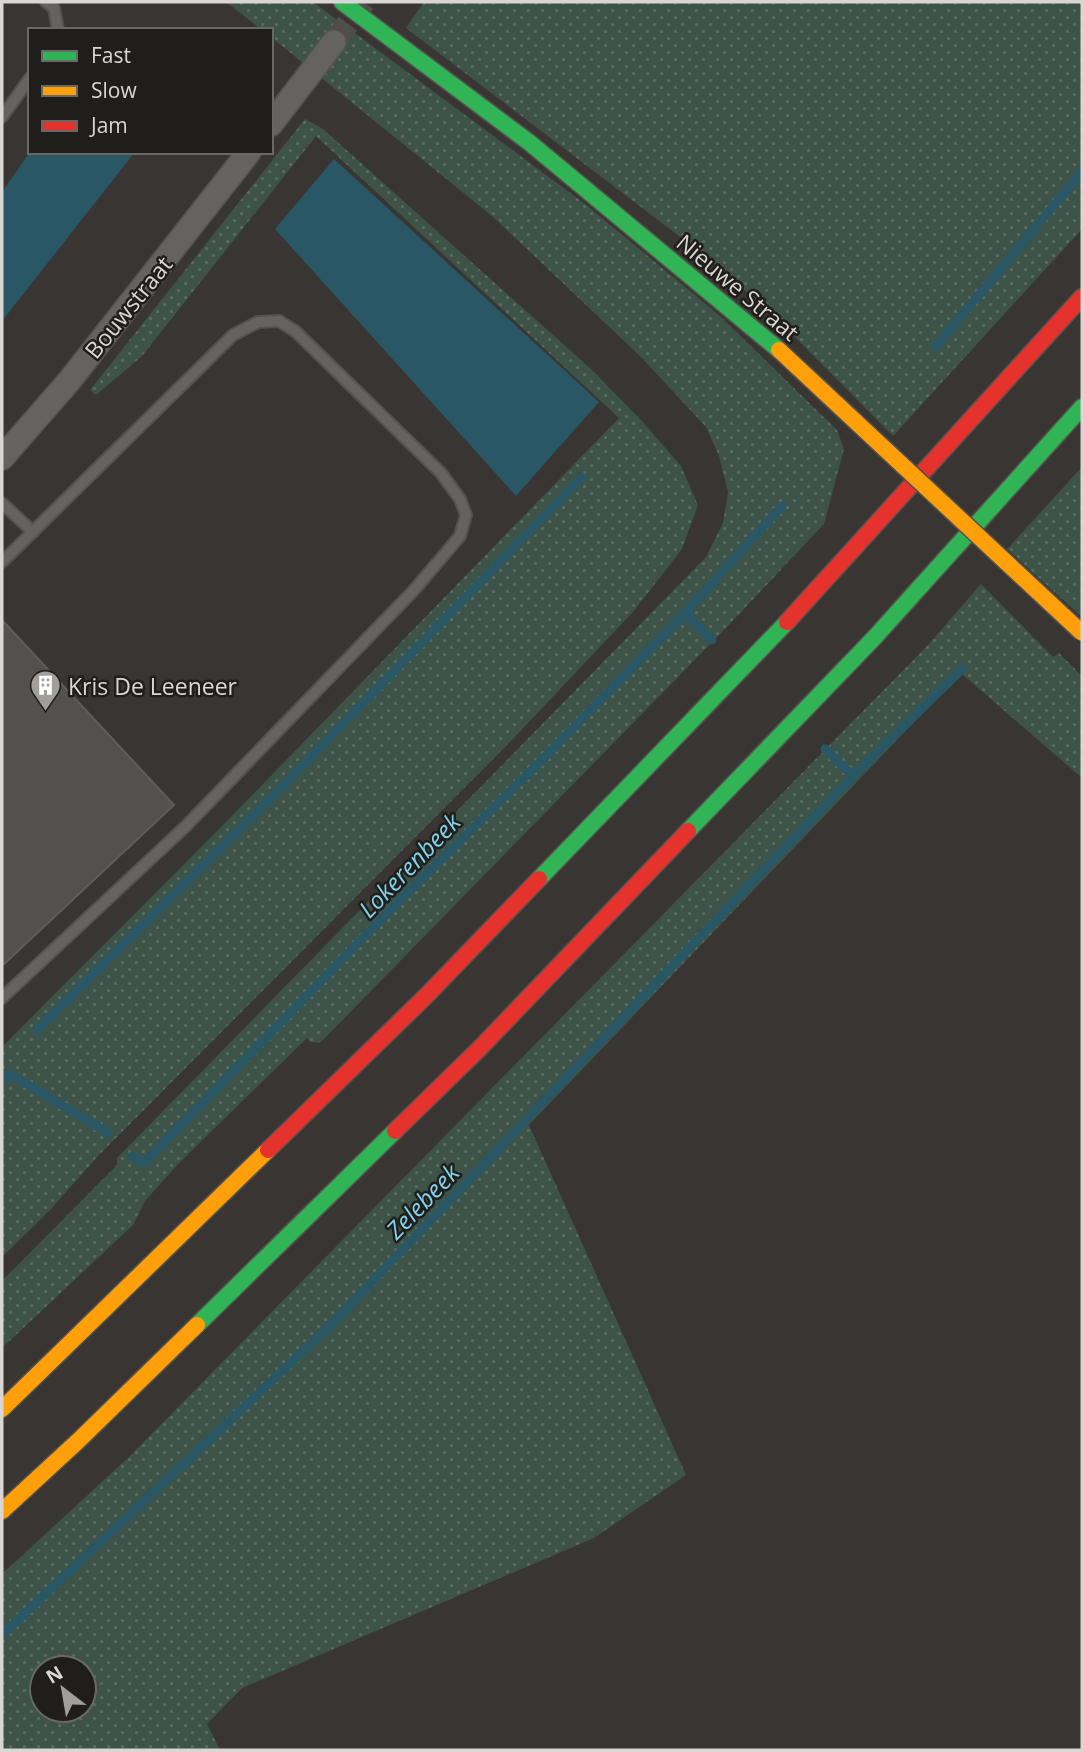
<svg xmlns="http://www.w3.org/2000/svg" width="1084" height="1752" viewBox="0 0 1084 1752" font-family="'Open Sans',sans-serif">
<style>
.green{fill:url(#green-dots);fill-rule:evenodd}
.water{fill:#2a5765}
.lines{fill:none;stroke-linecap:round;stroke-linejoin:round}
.stream{stroke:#2a5765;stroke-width:9}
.building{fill:#53504e;stroke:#5f5c5a;stroke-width:2}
.street-tunnel{stroke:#504d4a;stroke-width:23;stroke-dasharray:23 11;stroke-linecap:butt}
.lane-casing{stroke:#54524f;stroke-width:14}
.street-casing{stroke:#54524f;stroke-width:26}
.fast-casing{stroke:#54524f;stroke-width:19}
.slow-casing{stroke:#54524f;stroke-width:19}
.jam-casing{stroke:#54524f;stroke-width:19}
.lane{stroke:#646361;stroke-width:10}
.street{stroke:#646361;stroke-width:23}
.fast{stroke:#30b455;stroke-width:16}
.slow{stroke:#ff9f0a;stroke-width:16}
.jam{stroke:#e5322d;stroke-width:16}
.slow-bridge-casing{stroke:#54524f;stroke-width:19;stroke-linecap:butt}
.slow-bridge{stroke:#ff9f0a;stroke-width:16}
.labels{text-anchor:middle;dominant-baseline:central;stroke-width:5;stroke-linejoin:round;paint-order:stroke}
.street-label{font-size:23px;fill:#d9d6d3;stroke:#201e1b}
.poi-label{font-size:23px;fill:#d9d6d3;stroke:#201e1b;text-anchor:start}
.water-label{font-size:24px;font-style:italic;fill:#80d3ed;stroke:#201e1b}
</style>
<defs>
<pattern id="green-dots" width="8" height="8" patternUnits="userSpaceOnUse" patternTransform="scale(1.75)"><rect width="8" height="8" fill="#3e5348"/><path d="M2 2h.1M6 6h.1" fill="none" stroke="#596b62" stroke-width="1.8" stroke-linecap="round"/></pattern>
</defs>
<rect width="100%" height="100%" fill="#383532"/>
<g class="green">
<path d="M226 2H313L585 204 719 315 837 430 844 449 824 524 724 630 320 1043 310 1042 307 1038 179 1163 145 1201 133 1225 2 1348V1281L117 1165V1158L706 557 723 523 728 492 719 456 706 427 641 357 492 216 271 37V30H262Z"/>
<path d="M424 2H1082V229L893 436 782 324 713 262 406 28Z"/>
<path d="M305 119 323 129 591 369 642 421 681 466 698 505 682 549 633 612 506 746 98 1156 50 1210 2 1257V1047L227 821 619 418 316 136 142 356 96 395 90 390Z"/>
<path d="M1082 467V617L1007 549Z"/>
<path d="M981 584 1053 657 1059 653 1082 676V778L961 673 529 1125 686 1475 594 1538 242 1688 207 1724 220 1750H2V1574L130 1456 928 645ZM42 1668H84V1710H42Z"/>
</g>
<g class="water">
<path d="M30 152H135L2 321V192Z"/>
<path d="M334 159 599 402 516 496 275 229Z"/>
</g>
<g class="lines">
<g class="stream">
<path d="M935 347 1082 172"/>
<path d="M685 613 782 506"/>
<path d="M825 749 853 776"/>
<path d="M37 1030 277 792 582 477"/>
<path d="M2 1082 10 1074 108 1133"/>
<path d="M132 1156 144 1163 397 903 544 758 685 613 712 640"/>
<path d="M2 1635 333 1323 853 776 962 669"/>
</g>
</g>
<path class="building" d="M2 620 174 805 2 966Z"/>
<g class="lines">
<path class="street-tunnel" d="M334 42 364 2"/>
<defs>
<g id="lane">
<path d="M46 2 54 8 58 30"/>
<path d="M2 117 30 78"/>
<path d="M2 503 33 532"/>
<path d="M2 562 233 335 258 322 279 321 295 331 441 473 460 499 466 515 460 536 415 589 186 826 2 998"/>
</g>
<g id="street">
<path d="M271 124 334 42"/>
<path d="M2 458 70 380 249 152"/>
</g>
<g id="fast">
<path d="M342 2 530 143 779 350"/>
<path d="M688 831 875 637 1082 407"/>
<path d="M539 879 787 622"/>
<path d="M197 1325 395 1131"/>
</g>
<g id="slow">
<path d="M2 1409 268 1150"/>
<path d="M2 1511 78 1441 197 1325"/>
</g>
<g id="jam">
<path d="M787 622 1082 297"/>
<path d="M395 1131 481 1047 688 831"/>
<path d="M268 1150 427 995 539 879"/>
</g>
</defs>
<use href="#lane" class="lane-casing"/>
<use href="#street" class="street-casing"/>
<use href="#fast" class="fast-casing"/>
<use href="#slow" class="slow-casing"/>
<use href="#jam" class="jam-casing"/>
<use href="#lane" class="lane"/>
<use href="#street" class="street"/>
<use href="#fast" class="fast"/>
<use href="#slow" class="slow"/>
<use href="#jam" class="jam"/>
<defs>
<path id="slow-bridge" d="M779 350 1082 633"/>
</defs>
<use href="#slow-bridge" class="slow-bridge-casing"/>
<use href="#slow-bridge" class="slow-bridge"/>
</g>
<defs>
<symbol id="building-pin" viewBox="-11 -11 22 30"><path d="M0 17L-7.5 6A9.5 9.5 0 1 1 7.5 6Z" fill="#a19e9b" stroke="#201e1b"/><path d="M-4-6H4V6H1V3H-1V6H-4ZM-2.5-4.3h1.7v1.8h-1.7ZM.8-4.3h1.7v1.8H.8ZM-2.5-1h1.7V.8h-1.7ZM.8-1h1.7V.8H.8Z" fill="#fff"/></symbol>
</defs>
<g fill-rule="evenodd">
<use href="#building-pin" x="28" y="668" width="35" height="47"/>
</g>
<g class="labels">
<g class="street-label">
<text transform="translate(738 287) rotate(40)">Nieuwe Straat</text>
<text transform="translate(128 307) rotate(-51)">Bouwstraat</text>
</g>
<g class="poi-label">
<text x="68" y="686">Kris De Leeneer</text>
</g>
<g class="water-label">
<text transform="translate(409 865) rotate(-46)">Lokerenbeek</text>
<text transform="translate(422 1201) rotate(-46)">Zelebeek</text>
</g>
</g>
<rect width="1084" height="1752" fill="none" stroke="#d9d6d3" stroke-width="7"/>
<rect x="28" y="28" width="245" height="126" fill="#201e1b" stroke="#6a6865" stroke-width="2"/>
<rect x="42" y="51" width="35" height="10" fill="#30b455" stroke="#6a6865" stroke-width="2"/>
<text x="91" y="63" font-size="21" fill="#d9d6d3">Fast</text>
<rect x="42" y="86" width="35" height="10" fill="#ff9f0a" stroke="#6a6865" stroke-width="2"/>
<text x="91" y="98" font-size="21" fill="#d9d6d3">Slow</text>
<rect x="42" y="121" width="35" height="10" fill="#e5322d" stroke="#6a6865" stroke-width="2"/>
<text x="91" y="133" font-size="21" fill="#d9d6d3">Jam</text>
<g transform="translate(63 1689) rotate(329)"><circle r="33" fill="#201e1b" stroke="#6a6865" stroke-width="2"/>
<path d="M0-5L12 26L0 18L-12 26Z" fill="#a19e9b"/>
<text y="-10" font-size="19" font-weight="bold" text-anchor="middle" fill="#d9d6d3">N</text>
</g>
</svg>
